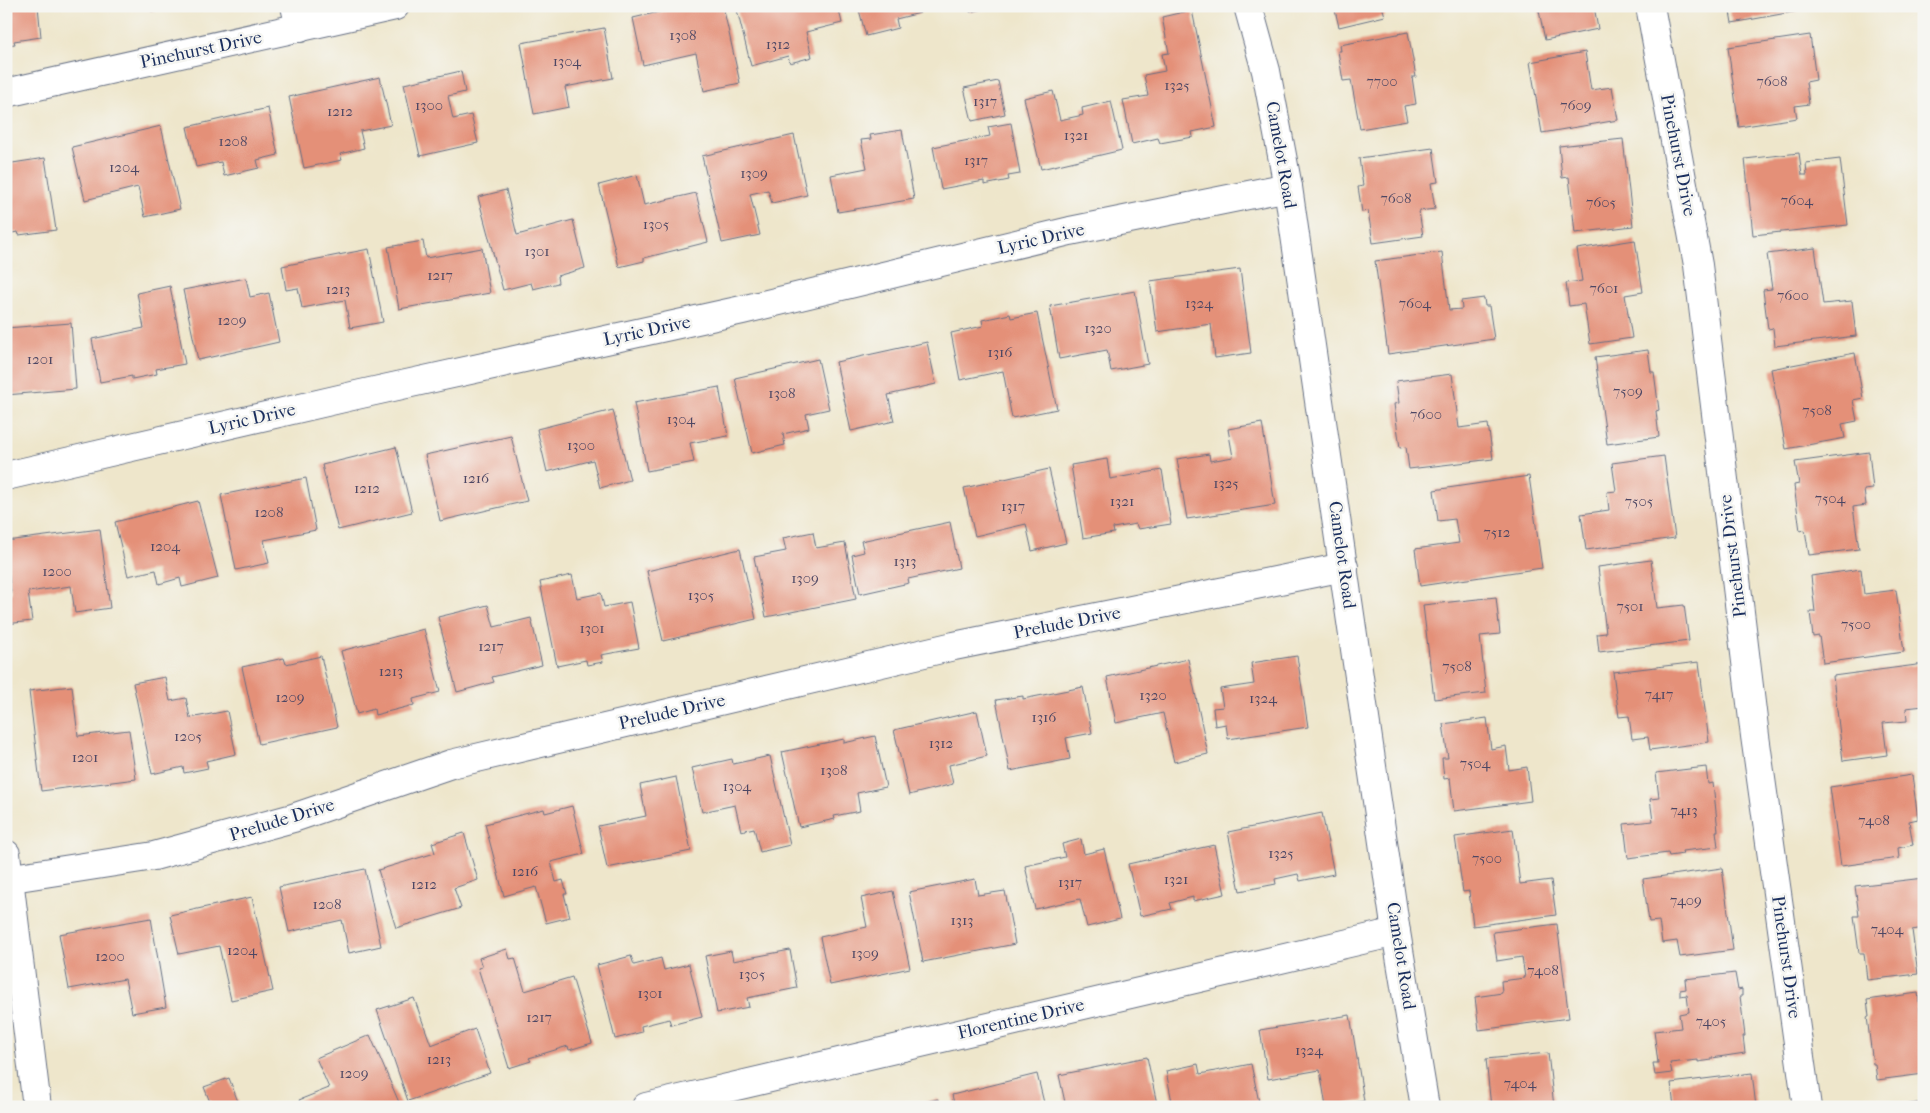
<svg xmlns="http://www.w3.org/2000/svg" width="1930" height="1113" viewBox="0 0 1930 1113" font-family="'IM FELL French Canon',serif">
<style>
.building{fill:#e49078}
.lines{fill:none;stroke-linecap:round;stroke-linejoin:round}
.minor-casing{stroke:#656f84;stroke-width:30}
.minor{stroke:#fff;stroke-width:28}
.labels{text-anchor:middle;dominant-baseline:central;stroke-width:5;stroke-linejoin:round;paint-order:stroke}
.number-label{font-size:15px;fill:#4d4764}
.street-label{font-size:18px;fill:#1b2f5e;stroke:#f6f6f2}
</style>
<rect width="100%" height="100%" fill="#f6f6f2"/>
<filter id="ink" filterUnits="userSpaceOnUse"><feTurbulence type="fractalNoise" baseFrequency=".02" numOctaves="2"/><feDisplacementMap in="SourceGraphic" scale="10" xChannelSelector="R" yChannelSelector="G"/><feConvolveMatrix kernelMatrix="1 2 1 2 8 2 1 2 1" color-interpolation-filters="sRGB"/></filter>
<filter id="wash" filterUnits="userSpaceOnUse"><feTurbulence type="fractalNoise" baseFrequency=".0096" numOctaves="4" result="noise"/><feDisplacementMap in="SourceGraphic" scale="20" xChannelSelector="R" yChannelSelector="G"/><feGaussianBlur stdDeviation="1.12" result="paint"/><feColorMatrix in="noise" values="0 0 0 0 0 0 0 0 0 0 0 0 0 0 0 0 0 1.4 0 .05"/><feComposite in="paint" operator="in"/></filter>
<g filter="url(#wash)">
<rect width="100%" height="100%" fill="#eee6cb"/>
<g id="blocks">
<g class="building">
<path d="M6 6H38L41 37 14 41 15 44 6 45Z"/>
<path d="M149 6H170V7L151 11Z"/>
<path d="M676 6H723L740 83 704 91 696 53 643 65 633 18 676 8Z"/>
<path d="M736 6H838L842 23 806 32 812 57 790 63 788 56 751 66Z"/>
<path d="M858 6H918L920 13 896 19 898 28 866 36Z"/>
<path d="M968 6H990V7L970 12Z"/>
<path d="M1334 6H1382L1385 16 1339 27Z"/>
<path d="M1538 6H1594L1598 29 1545 40Z"/>
<path d="M1729 6H1798V11L1732 23Z"/>
<path d="M1192 10 1216 127 1192 132 1193 137 1160 143 1158 138 1132 144 1123 100 1148 96 1144 75 1165 71 1162 54 1169 53 1162 17Z"/>
<path d="M604 28 613 78 565 87 569 107 534 114 521 43Z"/>
<path d="M1408 32 1416 77H1412L1416 104 1404 106 1407 121 1360 129 1351 80 1343 81 1338 51H1341L1340 45Z"/>
<path d="M1810 35 1816 80 1806 82 1809 104 1795 106 1797 118 1739 127 1728 47Z"/>
<path d="M1585 52 1591 90 1612 87 1618 120 1542 133 1530 62Z"/>
<path d="M461 71 465 92 448 96 453 119 471 115 478 143 420 156 404 84Z"/>
<path d="M380 77 391 125 360 131 364 148 340 154 342 160 304 168 289 97Z"/>
<path d="M998 81 1005 114 972 121 964 88Z"/>
<path d="M1053 91 1060 120 1083 115 1082 108 1111 101 1122 150 1041 169 1024 98Z"/>
<path d="M268 108 278 155 257 160 259 168 224 176 221 162 196 167 187 127Z"/>
<path d="M1011 123 1020 174 1008 176 1009 180 984 185V181L941 189 933 147 990 136 988 127Z"/>
<path d="M161 126 180 209 145 217 138 187 85 200 72 147Z"/>
<path d="M902 130 914 199 838 212 831 175 867 168 861 140 871 139 870 135Z"/>
<path d="M794 135 807 195 772 203 768 190 750 194 760 235 722 243 702 156Z"/>
<path d="M1623 139 1633 226 1575 233 1569 177 1562 178 1559 146Z"/>
<path d="M1433 148 1438 182 1431 183 1435 209 1419 211 1423 236 1373 243 1368 211 1362 212 1358 187 1363 186 1359 158Z"/>
<path d="M1799 153 1802 175H1807L1806 163 1840 159 1848 225 1753 235 1745 159Z"/>
<path d="M45 158 56 230 19 235 18 232 6 234V164Z"/>
<path d="M637 175 644 205 696 193 708 242 644 258V261L619 267 599 185Z"/>
<path d="M506 190 517 235 573 220 585 268 557 276 558 283 533 289 531 283 503 290 478 197Z"/>
<path d="M1635 240 1643 292 1625 295 1632 338 1590 344 1584 304 1569 306 1566 283 1582 281 1577 249Z"/>
<path d="M423 241 426 258 482 248 490 293 399 309 388 247Z"/>
<path d="M1815 248 1823 304 1852 301 1856 336 1775 346 1773 328 1768 329 1763 290 1772 289 1767 254Z"/>
<path d="M369 249 383 322 350 328 345 300 302 308 298 288 286 290 282 266Z"/>
<path d="M1442 252 1449 310 1462 309 1461 301 1484 298 1485 306H1489L1494 339 1388 354 1375 261Z"/>
<path d="M1240 269 1251 353 1215 358 1211 324 1157 332 1150 281Z"/>
<path d="M246 278 250 297 269 293 279 342 198 360 183 290Z"/>
<path d="M170 286 185 364 156 369 157 374 132 379V376L100 382 92 339 144 328 137 293Z"/>
<path d="M1135 291 1148 364 1111 371 1107 350 1059 359 1050 306Z"/>
<path d="M1037 313 1057 409 1012 418 1003 371 960 380 951 333 983 326 982 320 1010 314 1011 318Z"/>
<path d="M71 323 76 389 6 395V328Z"/>
<path d="M927 342 936 384 888 395 894 421 851 431 836 362Z"/>
<path d="M1648 350 1651 372H1654L1659 410 1656 411 1659 437 1607 444 1595 357Z"/>
<path d="M1855 353 1863 398 1853 400 1857 421 1842 424 1845 438 1786 449 1771 369Z"/>
<path d="M818 359 829 409 806 414 809 428 783 434 785 445 752 453 735 378Z"/>
<path d="M1452 374 1459 428 1488 424 1493 459 1409 469 1406 447 1400 448 1394 404 1399 403 1396 381Z"/>
<path d="M719 387 728 436 690 443 694 462 647 471 634 403Z"/>
<path d="M613 410 630 480 600 488 593 460 547 472 537 429Z"/>
<path d="M1262 423 1275 505 1187 519 1177 459 1209 454 1210 461 1233 457 1228 429Z"/>
<path d="M511 436 527 501 440 521 425 455Z"/>
<path d="M396 447 412 512 338 530 322 465Z"/>
<path d="M1869 452 1873 489 1864 490 1866 505 1853 507 1859 549 1809 555 1805 530 1800 531 1794 485 1799 484 1795 462Z"/>
<path d="M1664 456 1675 538 1586 550 1581 514 1609 510 1607 492 1616 491 1612 463Z"/>
<path d="M1107 459 1110 479 1162 470 1171 524 1138 529 1136 524 1113 528 1114 533 1083 538 1071 465Z"/>
<path d="M1049 469 1066 543 1032 551 1026 524 975 536 964 488Z"/>
<path d="M1529 476 1542 568 1420 586 1415 549 1459 543 1455 519 1438 521 1434 490Z"/>
<path d="M306 478 316 530 264 540 269 563 236 570 221 495Z"/>
<path d="M198 501 218 578 182 587 180 578 159 584 156 570 128 576 115 522Z"/>
<path d="M950 522 959 568 908 579 909 583 860 594 852 555 864 552 861 541Z"/>
<path d="M100 529 110 608 75 613 71 586 28 592 32 621 6 624V594L11 593 6 555V541Z"/>
<path d="M813 532 816 548 845 543 856 599 766 617 754 557 786 551 783 538Z"/>
<path d="M740 549 756 619 663 641 647 571Z"/>
<path d="M1651 560 1657 608 1684 605 1689 641 1599 652 1597 634 1606 633 1598 567Z"/>
<path d="M1861 569 1864 594 1896 590 1904 652 1823 663 1819 636 1813 637 1810 612H1815L1811 576Z"/>
<path d="M572 575 577 598 601 593 604 607 630 602 639 648 601 655 603 662 587 665 586 660 557 666 540 582Z"/>
<path d="M1496 597 1500 634 1480 636 1486 693 1434 699 1423 605Z"/>
<path d="M488 605 494 627 531 618 542 665 492 677 494 682 457 692 438 617Z"/>
<path d="M424 629 440 692 413 699 414 705 375 715 374 709 357 714 341 651Z"/>
<path d="M321 656 337 727 259 744 242 667 284 658 286 664Z"/>
<path d="M1297 656 1308 727 1228 739 1226 724 1215 726 1213 708 1223 707 1220 689 1254 684 1251 663Z"/>
<path d="M1188 659 1208 754 1174 762 1163 713 1116 723 1107 677Z"/>
<path d="M1699 662 1709 742 1650 750 1648 737 1632 739 1629 716 1619 717 1613 672Z"/>
<path d="M1924 664V706L1906 708 1907 721 1883 723 1887 755 1843 761 1833 676Z"/>
<path d="M165 677 170 701 186 698 190 718 227 711 236 754 206 761 208 768 184 773 183 767 152 774 133 683Z"/>
<path d="M72 686 78 736 129 730 136 779 41 791 29 691Z"/>
<path d="M1083 687 1092 733 1066 738 1070 759 1010 771 996 700 1023 696V699Z"/>
<path d="M977 711 987 756 949 765 953 784 909 795 894 730Z"/>
<path d="M1487 718 1491 749 1506 746 1509 770 1527 767 1531 801 1454 811 1450 778 1444 779 1442 758H1448L1443 724Z"/>
<path d="M875 736 886 787 857 793 860 811 834 816 835 819 799 827 782 752 844 739V743Z"/>
<path d="M770 756 790 845 760 852 754 828 741 831 735 805 702 812 692 768 732 759 733 764Z"/>
<path d="M1706 767 1708 784 1713 783 1718 831H1716L1718 847 1682 851 1683 854 1669 856 1668 853 1628 858 1624 824 1653 821 1650 799 1659 798 1656 773Z"/>
<path d="M1912 775 1918 819 1909 821 1913 845 1898 848 1899 858 1841 866 1830 787Z"/>
<path d="M676 777 691 851 607 868 598 826 646 816 640 785Z"/>
<path d="M572 806 584 854 551 862 556 882 563 880 567 894H564L570 917 546 923 536 887 504 896 485 824 544 809 545 813Z"/>
<path d="M1322 813 1334 874 1300 881 1298 874 1275 879 1276 884 1240 891 1228 832Z"/>
<path d="M1513 829 1520 884 1551 880 1556 915 1473 926 1469 891 1463 892 1455 837Z"/>
<path d="M464 833 478 880 454 888 461 908 396 928 378 870 435 853 432 843Z"/>
<path d="M1081 839 1084 854 1104 849 1120 919 1087 927 1080 899 1035 909 1025 866 1065 857 1062 844Z"/>
<path d="M1214 845 1225 894 1193 901V897L1170 903 1172 909 1140 916 1128 864Z"/>
<path d="M1722 868 1733 950 1680 957 1677 941 1662 943 1659 921 1649 922 1643 879Z"/>
<path d="M365 869 381 946 349 953 342 920 289 932 279 887Z"/>
<path d="M1924 878V911H1922L1924 928 1912 930 1918 974 1867 980 1864 953H1859L1854 916H1859L1855 886Z"/>
<path d="M975 879 978 895 1005 891 1015 944 923 962 909 892Z"/>
<path d="M893 891 910 968 830 985 820 937 867 927 861 898Z"/>
<path d="M252 897 273 991 231 1000 219 946 179 954 170 915Z"/>
<path d="M151 918 166 1007 132 1013 125 979 69 989 59 934Z"/>
<path d="M1557 924 1569 1018 1479 1030 1475 997 1502 993 1501 981 1525 978 1522 957 1497 961 1493 932Z"/>
<path d="M507 949 510 959 515 958 525 991 572 977 592 1043 569 1050 568 1046 529 1058 531 1061 509 1068 478 968 482 967 479 958Z"/>
<path d="M790 950 797 988 747 998 749 1007 717 1013 705 956 731 951 733 961Z"/>
<path d="M631 956 634 965 661 958 664 970 689 964 702 1017 671 1025 669 1019 641 1026 642 1032 615 1039 597 965Z"/>
<path d="M1735 973 1738 990 1742 989V996H1740L1745 1036H1743L1745 1053 1712 1058V1060L1698 1062V1060L1670 1063 1672 1073 1655 1075 1653 1063H1658L1654 1031 1681 1028 1679 1014 1689 1012 1687 995 1680 996V990L1686 989 1685 979Z"/>
<path d="M1918 993 1921 1020 1924 1019V1074L1877 1080 1875 1064H1873L1867 1017H1869L1867 1000Z"/>
<path d="M414 998 431 1045 475 1029 490 1073 408 1101 377 1010Z"/>
<path d="M1350 1015 1364 1101 1326 1107 1320 1070 1268 1079 1260 1030Z"/>
<path d="M370 1035 401 1107H302L299 1100 329 1088 316 1058Z"/>
<path d="M1548 1053 1554 1107H1491L1486 1059Z"/>
<path d="M1147 1057 1157 1104 1153 1107H1066L1059 1075Z"/>
<path d="M1198 1064 1200 1074 1251 1064 1260 1107H1173L1166 1071Z"/>
<path d="M1752 1073 1756 1107H1674L1671 1083Z"/>
<path d="M1037 1074 1045 1107H955L952 1095Z"/>
<path d="M229 1078 240 1107H212L204 1087Z"/>
<path d="M938 1099 939 1107H906V1106Z"/>
<path d="M1924 1102V1107H1898L1897 1106Z"/>
</g>
</g>
</g>
<g filter="url(#ink)">
<use href="#blocks" fill-opacity="0" stroke="#656f84" stroke-width="1"/>
<g class="lines">
<defs>
<g id="minor">
<path d="M295 6 300 28"/>
<path d="M1248 6 1266 71 1288 187 1396 932 1425 1107"/>
<path d="M1650 6 1698 265 1755 736 1807 1107"/>
<path d="M6 93 395 6"/>
<path d="M6 476 361 394 742 310 1070 231 1288 187"/>
<path d="M6 854 37 1107"/>
<path d="M6 879 154 856 293 818 451 764 954 646 1344 567"/>
<path d="M646 1107 1396 932"/>
</g>
</defs>
<use href="#minor" class="minor-casing"/>
<use href="#minor" class="minor"/>
</g>
</g>
<g class="labels">
<g class="number-label">
<text x="683" y="35">1308</text>
<text x="778" y="44">1312</text>
<text x="567" y="61">1304</text>
<text x="1382" y="81">7700</text>
<text x="1772" y="81">7608</text>
<text x="1177" y="85">1325</text>
<text x="985" y="101">1317</text>
<text x="429" y="105">1300</text>
<text x="1576" y="105">7609</text>
<text x="340" y="111">1212</text>
<text x="1076" y="135">1321</text>
<text x="233" y="141">1208</text>
<text x="976" y="160">1317</text>
<text x="124" y="167">1204</text>
<text x="754" y="173">1309</text>
<text x="1396" y="198">7608</text>
<text x="1797" y="200">7604</text>
<text x="1601" y="202">7605</text>
<text x="656" y="224">1305</text>
<text x="537" y="251">1301</text>
<text x="440" y="275">1217</text>
<text x="1604" y="288">7601</text>
<text x="338" y="289">1213</text>
<text x="1793" y="295">7600</text>
<text x="1199" y="303">1324</text>
<text x="1415" y="303">7604</text>
<text x="232" y="320">1209</text>
<text x="1098" y="328">1320</text>
<text x="1000" y="352">1316</text>
<text x="40" y="359">1201</text>
<text x="1628" y="391">7509</text>
<text x="782" y="393">1308</text>
<text x="1817" y="410">7508</text>
<text x="1426" y="414">7600</text>
<text x="681" y="419">1304</text>
<text x="581" y="445">1300</text>
<text x="476" y="478">1216</text>
<text x="1226" y="483">1325</text>
<text x="367" y="488">1212</text>
<text x="1830" y="498">7504</text>
<text x="1122" y="501">1321</text>
<text x="1639" y="501">7505</text>
<text x="1013" y="506">1317</text>
<text x="269" y="512">1208</text>
<text x="1497" y="532">7512</text>
<text x="165" y="546">1204</text>
<text x="905" y="561">1313</text>
<text x="57" y="571">1200</text>
<text x="805" y="578">1309</text>
<text x="701" y="595">1305</text>
<text x="1630" y="606">7501</text>
<text x="1856" y="624">7500</text>
<text x="592" y="628">1301</text>
<text x="491" y="646">1217</text>
<text x="1457" y="666">7508</text>
<text x="391" y="671">1213</text>
<text x="1659" y="694">7417</text>
<text x="1153" y="695">1320</text>
<text x="290" y="697">1209</text>
<text x="1263" y="698">1324</text>
<text x="1044" y="717">1316</text>
<text x="188" y="736">1205</text>
<text x="941" y="743">1312</text>
<text x="85" y="757">1201</text>
<text x="1475" y="763">7504</text>
<text x="834" y="770">1308</text>
<text x="737" y="786">1304</text>
<text x="1684" y="810">7413</text>
<text x="1874" y="820">7408</text>
<text x="1281" y="853">1325</text>
<text x="1487" y="858">7500</text>
<text x="525" y="871">1216</text>
<text x="1176" y="879">1321</text>
<text x="1070" y="882">1317</text>
<text x="424" y="884">1212</text>
<text x="1686" y="900">7409</text>
<text x="327" y="904">1208</text>
<text x="962" y="920">1313</text>
<text x="1887" y="929">7404</text>
<text x="242" y="950">1204</text>
<text x="865" y="953">1309</text>
<text x="110" y="956">1200</text>
<text x="1543" y="970">7408</text>
<text x="752" y="974">1305</text>
<text x="650" y="993">1301</text>
<text x="539" y="1017">1217</text>
<text x="1711" y="1021">7405</text>
<text x="1309" y="1050">1324</text>
<text x="439" y="1059">1213</text>
<text x="354" y="1073">1209</text>
<text x="1520" y="1083">7404</text>
</g>
<g class="street-label">
<text transform="translate(201 50) rotate(-12)">Pinehurst Drive</text>
<text transform="translate(1281 155) rotate(80)">Camelot Road</text>
<text transform="translate(1678 155) rotate(79)">Pinehurst Drive</text>
<text transform="translate(1041 239) rotate(-13)">Lyric Drive</text>
<text transform="translate(647 331) rotate(-12)">Lyric Drive</text>
<text transform="translate(252 419) rotate(-13)">Lyric Drive</text>
<text transform="translate(1342 555) rotate(82)">Camelot Road</text>
<text transform="translate(1733 556) rotate(-97)">Pinehurst Drive</text>
<text transform="translate(1067 623) rotate(-11)">Prelude Drive</text>
<text transform="translate(672 712) rotate(-13)">Prelude Drive</text>
<text transform="translate(282 820) rotate(-17)">Prelude Drive</text>
<text transform="translate(1401 956) rotate(81)">Camelot Road</text>
<text transform="translate(1786 957) rotate(82)">Pinehurst Drive</text>
<text transform="translate(1021 1019) rotate(-13)">Florentine Drive</text>
</g>
</g>
<rect width="1930" height="1113" fill="none" stroke="#f6f6f2" stroke-width="25"/>
</svg>
